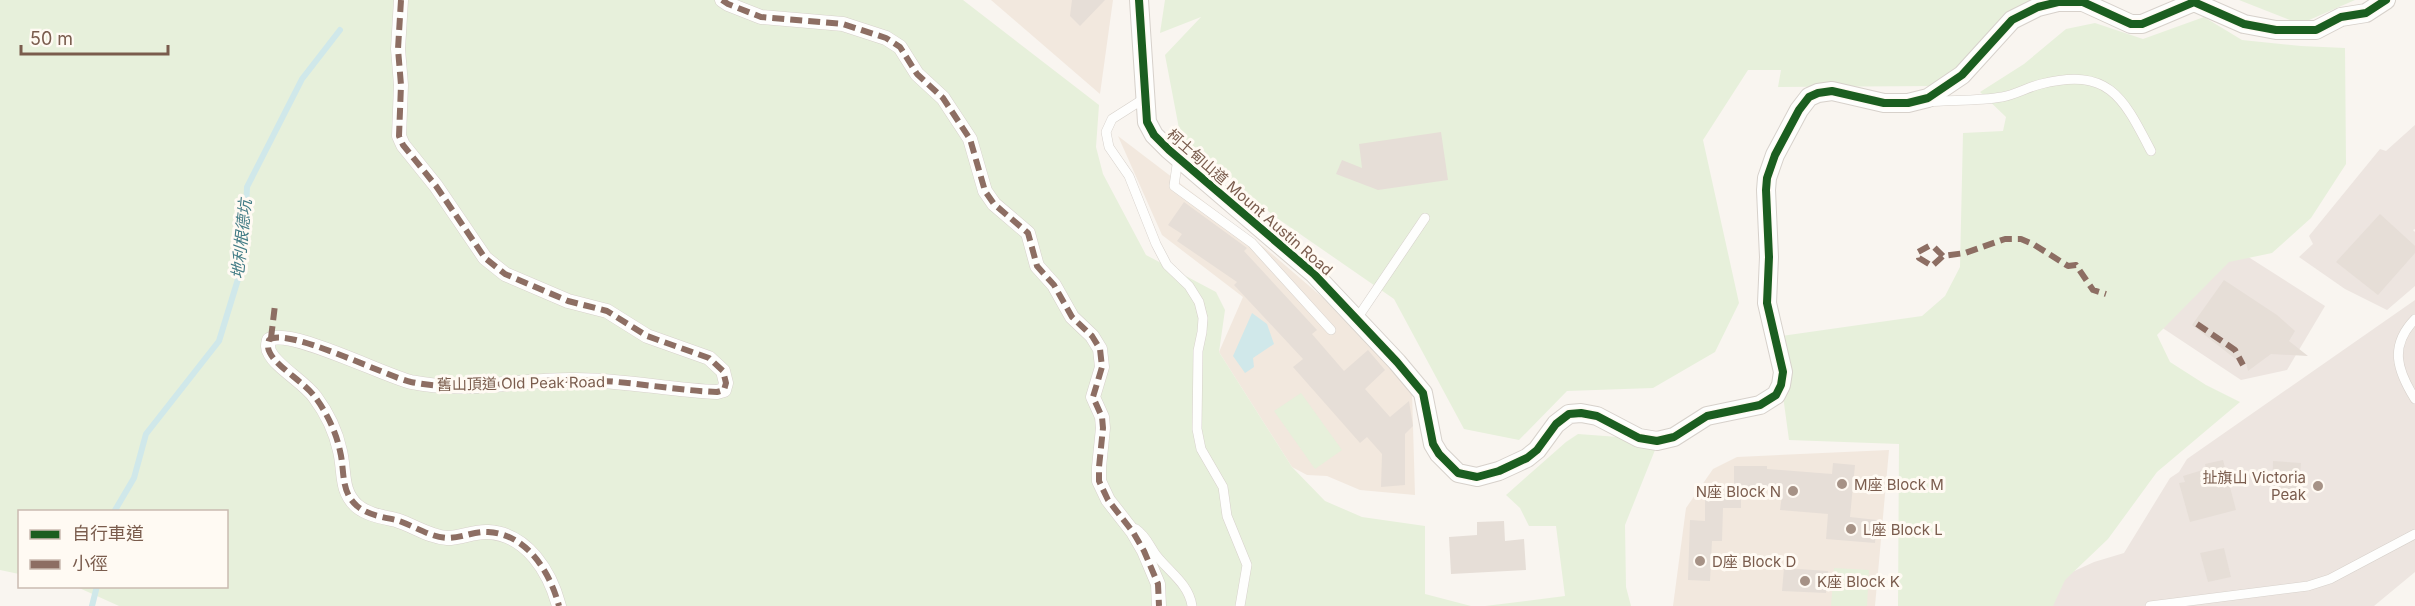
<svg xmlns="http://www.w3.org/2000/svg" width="2415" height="606" viewBox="0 0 2415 606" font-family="Inter,'Noto Sans TC',sans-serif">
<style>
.residential{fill:#f2e8de}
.industrial{fill:#ede5e0}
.green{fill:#e7f0db}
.water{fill:#d0e8ea}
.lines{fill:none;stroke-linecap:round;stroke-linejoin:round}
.stream{stroke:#d0e8ea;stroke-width:6}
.building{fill:#e6ded7}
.service-casing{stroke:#d7d1cb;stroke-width:10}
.pedestrian-casing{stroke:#d7d1cb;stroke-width:15}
.minor-casing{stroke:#d7d1cb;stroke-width:20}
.service{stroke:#fefefd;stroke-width:9}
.pedestrian{stroke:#fefefd;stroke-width:14}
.minor{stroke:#fefefd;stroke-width:18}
.quiet{stroke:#8d6e63;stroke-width:6;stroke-dasharray:12 6;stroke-linecap:butt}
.cycleway-casing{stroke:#fffaf3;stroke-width:11}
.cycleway{stroke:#1b5e20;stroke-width:8}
.poi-dot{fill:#a69286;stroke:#fffaf3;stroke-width:2}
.labels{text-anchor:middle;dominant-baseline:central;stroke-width:6;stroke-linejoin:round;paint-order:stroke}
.street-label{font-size:15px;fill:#7a5c4d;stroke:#fffaf3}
.poi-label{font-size:15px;fill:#7a5c4d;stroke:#fffaf3;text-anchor:start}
.water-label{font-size:16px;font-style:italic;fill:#437c86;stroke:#fffaf3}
</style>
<rect width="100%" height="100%" fill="#f9f5f0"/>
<g class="residential">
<path d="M991 0H1113L1100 94Z"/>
<path d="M1118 136 1265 248 1322 297 1412 391 1415 495 1360 490 1327 476 1307 475 1292 467 1219 352 1243 297 1162 235Z"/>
<path d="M1889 450 1875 606H1673L1686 508 1713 469 1737 457Z"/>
</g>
<g class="industrial">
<path d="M2415 125V229L2413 230 2415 232V286L2387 310 2345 289 2299 257 2313 244 2309 236 2380 149 2386 151Z"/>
<path d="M2214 235 2325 306 2287 370 2241 380 2152 321Z"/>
<path d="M2415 300V572L2374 606H2049L2057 579 2094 562 2124 553 2170 478 2179 472 2187 459Z"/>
</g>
<g class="green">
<path d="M0 0H963L1099 105 1096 147 1103 174 1146 255 1216 292 1225 310 1219 352 1292 467 1325 501 1362 517 1425 526V594L1471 606H119L77 587 226 586V512H20L19 574 0 570Z"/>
<path d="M1165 0H2047L2029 1 1937 86 1778 87 1781 70H1748L1703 140 1739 303 1715 352 1653 388 1567 391 1519 440 1464 429 1394 299 1274 216 1181 139 1165 55 1201 17 1160 33Z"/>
<path d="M2239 0H2355L2300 24Z"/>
<path d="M2204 17 2242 40 2301 46 2345 48 2346 164 2311 218 2272 253 2229 262 2157 335 2170 362 2206 385 2240 402 2157 472 2108 539 2065 580 2053 606H1898L1899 444 1789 440 1775 337 1922 316 1945 296 1960 267 1963 133 2003 131 2006 117 1980 92 2024 64 2066 29 2095 23 2143 39Z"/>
<path d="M1301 393 1342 450 1315 469 1274 411Z"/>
<path d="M1578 434 1659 440 1625 525 1626 587 1631 606H1485L1565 596 1556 526H1529L1520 508 1506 495 1566 442Z"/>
<path d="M1834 568 1869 570 1867 606H1831Z"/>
</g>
<path class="water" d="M1252 313 1267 324 1274 344 1253 358 1254 367 1245 373 1233 356Z"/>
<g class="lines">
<g class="stream">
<path d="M114 512 134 478 146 434 219 341 239 276 245 233 247 187 302 79 340 30"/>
<path d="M92 606 97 586"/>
</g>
</g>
<g class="building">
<path d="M1072 0H1105L1080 26 1070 16Z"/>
<path d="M1441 132 1448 180 1378 190 1336 174 1342 160 1362 168 1359 144Z"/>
<path d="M1184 202 1247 248 1244 251 1317 330 1312 334 1344 371 1368 350 1385 370 1365 389 1390 417 1409 401 1413 426 1405 434V485L1381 487 1382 454 1367 437 1360 443 1293 367 1303 359 1234 285 1237 282 1177 241 1182 234 1168 225Z"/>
<path d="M2380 214 2415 246V253L2378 295 2336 262Z"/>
<path d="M2224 280 2277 315 2295 331 2289 341 2308 356 2271 354 2248 371 2246 362 2238 361 2192 325Z"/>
<path d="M2223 460 2236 510 2190 522 2179 483 2185 482 2183 476 2206 469 2205 464Z"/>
<path d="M2273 461 2301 463 2299 491 2272 489Z"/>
<path d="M1833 463 1855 465 1850 517 1877 520 1875 543 1826 539 1828 514 1780 510 1783 487 1741 488V508H1723L1722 541H1712L1710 581 1688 580 1690 520 1705 521V488H1734V466H1767V469L1832 474Z"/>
<path d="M1504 521 1505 541 1524 539 1526 570 1451 574 1449 537 1477 535V522Z"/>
<path d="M2224 548 2231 577 2208 582 2200 553Z"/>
<path d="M1784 568 1828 571 1826 593 1782 591Z"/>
</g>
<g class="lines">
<defs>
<g id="service">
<path d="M1145 98 1112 119 1106 132 1109 147 1129 176 1156 244 1167 265 1189 286 1199 302 1203 318 1202 332 1198 351 1197 429 1201 449 1223 487 1227 516 1247 565 1240 606"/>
<path d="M1928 102C1952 100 1978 101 2002 97 2015 95 2028 87 2041 84 2109 67 2123 97 2151 151"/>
<path d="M1178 158 1174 186 1252 243 1331 330"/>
<path d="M2415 319C2389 346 2397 370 2415 399"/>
<path d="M1356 320 1425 218"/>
<path d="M1133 532 1136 529C1146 536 1149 545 1156 555 1169 572 1189 584 1192 606"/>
<path d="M2150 606 2308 586 2330 579 2415 534"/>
</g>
<g id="pedestrian">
<path d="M401 0 398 49 401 85 399 136 403 145 436 186 485 258 505 274 568 301 607 311 647 336 709 358 723 371 726 383 724 390 717 392C668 390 620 379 571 380 517 380 465 393 411 382 385 376 286 326 269 340 268 344 267 348 270 353 277 367 304 382 315 397 327 413 336 432 340 451 345 471 340 491 357 506 368 515 383 517 396 520 413 525 429 537 447 538 462 538 474 531 488 532 527 534 550 572 559 606"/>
<path d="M722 0 728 4 761 17 843 24 886 38 900 47 917 74 943 98 970 139 985 191 994 204 1028 233 1037 266 1054 285 1072 317 1092 336 1100 349 1102 367 1093 397 1102 417 1103 428 1099 467V481L1108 500 1133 532 1144 551 1158 584 1159 606"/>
</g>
<path id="minor" d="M1139 0 1147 122 1154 135 1169 150 1314 274 1397 362 1423 393 1433 444 1439 454 1458 473 1477 477 1499 471 1527 458 1537 450 1556 424 1569 414 1581 413 1597 416 1639 438 1657 441 1674 437 1707 416 1760 405 1776 395 1781 385 1783 372 1767 303 1769 257 1766 190 1767 178 1775 155 1799 110 1809 97 1818 93 1832 91 1884 103H1908L1928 98 1962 75 2012 20 2038 7 2058 2H2083L2131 24H2142L2194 2 2244 24 2276 30H2316L2341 17 2366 13 2386 0"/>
</defs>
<use href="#service" class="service-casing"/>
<use href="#pedestrian" class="pedestrian-casing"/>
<use href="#minor" class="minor-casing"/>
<use href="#service" class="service"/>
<use href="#pedestrian" class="pedestrian"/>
<use href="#minor" class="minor"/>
<g class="quiet">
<path d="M401 0 398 49 401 85 399 136 403 145 436 186 485 258 505 274 568 301 607 311 647 336 709 358 723 371 726 383 724 390 717 392C668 390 620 379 571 380 517 380 465 393 411 382 385 376 286 326 269 340 268 344 267 348 270 353 277 367 304 382 315 397 327 413 336 432 340 451 345 471 340 491 357 506 368 515 383 517 396 520 413 525 429 537 447 538 462 538 474 531 488 532 527 534 550 572 559 606"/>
<path d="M722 0 728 4 761 17 843 24 886 38 900 47 917 74 943 98 970 139 985 191 994 204 1028 233 1037 266 1054 285 1072 317 1092 336 1100 349 1102 367 1093 397 1102 417 1103 428 1099 467V481L1108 500 1133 532 1144 551 1158 584 1159 606"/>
<path d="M1943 256 1934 247 1929 246 1918 252 1919 258 1932 266 1943 256 1965 253 2005 239H2021L2033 244 2068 266 2076 265 2093 290 2106 294"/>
<path d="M2197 324 2235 350 2243 365"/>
<path d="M271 338 275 305"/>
</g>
<defs>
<path id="cycleway" d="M1139 0 1147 122 1154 135 1169 150 1314 274 1397 362 1423 393 1433 444 1439 454 1458 473 1477 477 1499 471 1527 458 1537 450 1556 424 1569 414 1581 413 1597 416 1639 438 1657 441 1674 437 1707 416 1760 405 1776 395 1781 385 1783 372 1767 303 1769 257 1766 190 1767 178 1775 155 1799 110 1809 97 1818 93 1832 91 1884 103H1908L1928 98 1962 75 2012 20 2038 7 2058 2H2083L2131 24H2142L2194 2 2244 24 2276 30H2316L2341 17 2366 13 2386 0"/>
</defs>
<use href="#cycleway" class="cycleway-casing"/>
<use href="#cycleway" class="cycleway"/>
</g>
<g class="poi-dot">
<circle cx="1842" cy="484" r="6"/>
<circle cx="2318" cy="486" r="6"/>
<circle cx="1793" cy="491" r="6"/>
<circle cx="1851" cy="529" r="6"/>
<circle cx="1700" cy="561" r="6"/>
<circle cx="1805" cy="581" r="6"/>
</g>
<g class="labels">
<g class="street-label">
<text transform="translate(1250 202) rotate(41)">柯士甸山道 Mount Austin Road</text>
<text transform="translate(521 383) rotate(-1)">舊山頂道 Old Peak Road</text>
</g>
<g class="poi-label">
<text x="2306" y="477" text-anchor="end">扯旗山 Victoria<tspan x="2306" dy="17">Peak</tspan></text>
<text x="1854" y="484">M座 Block M</text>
<text x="1781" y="491" text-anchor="end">N座 Block N</text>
<text x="1863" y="529">L座 Block L</text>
<text x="1712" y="561">D座 Block D</text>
<text x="1817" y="581">K座 Block K</text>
</g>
<g class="water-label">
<text transform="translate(241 239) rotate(-84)">地利根德坑</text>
</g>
</g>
<rect x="18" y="510" width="210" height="78" fill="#fffaf3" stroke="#cabbb1" stroke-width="1.5"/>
<rect x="30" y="530" width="30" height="9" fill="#1b5e20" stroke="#cabbb1" stroke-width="1.5"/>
<text x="72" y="540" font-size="18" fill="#7a5c4d">自行車道</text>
<rect x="30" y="560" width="30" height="9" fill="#8d6e63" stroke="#cabbb1" stroke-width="1.5"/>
<text x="72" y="570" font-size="18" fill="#7a5c4d">小徑</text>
<path d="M21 45v9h147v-9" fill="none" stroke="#7a5c4d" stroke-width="3"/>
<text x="30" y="45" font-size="18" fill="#7a5c4d" stroke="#fffaf3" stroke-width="4.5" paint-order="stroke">50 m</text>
</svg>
